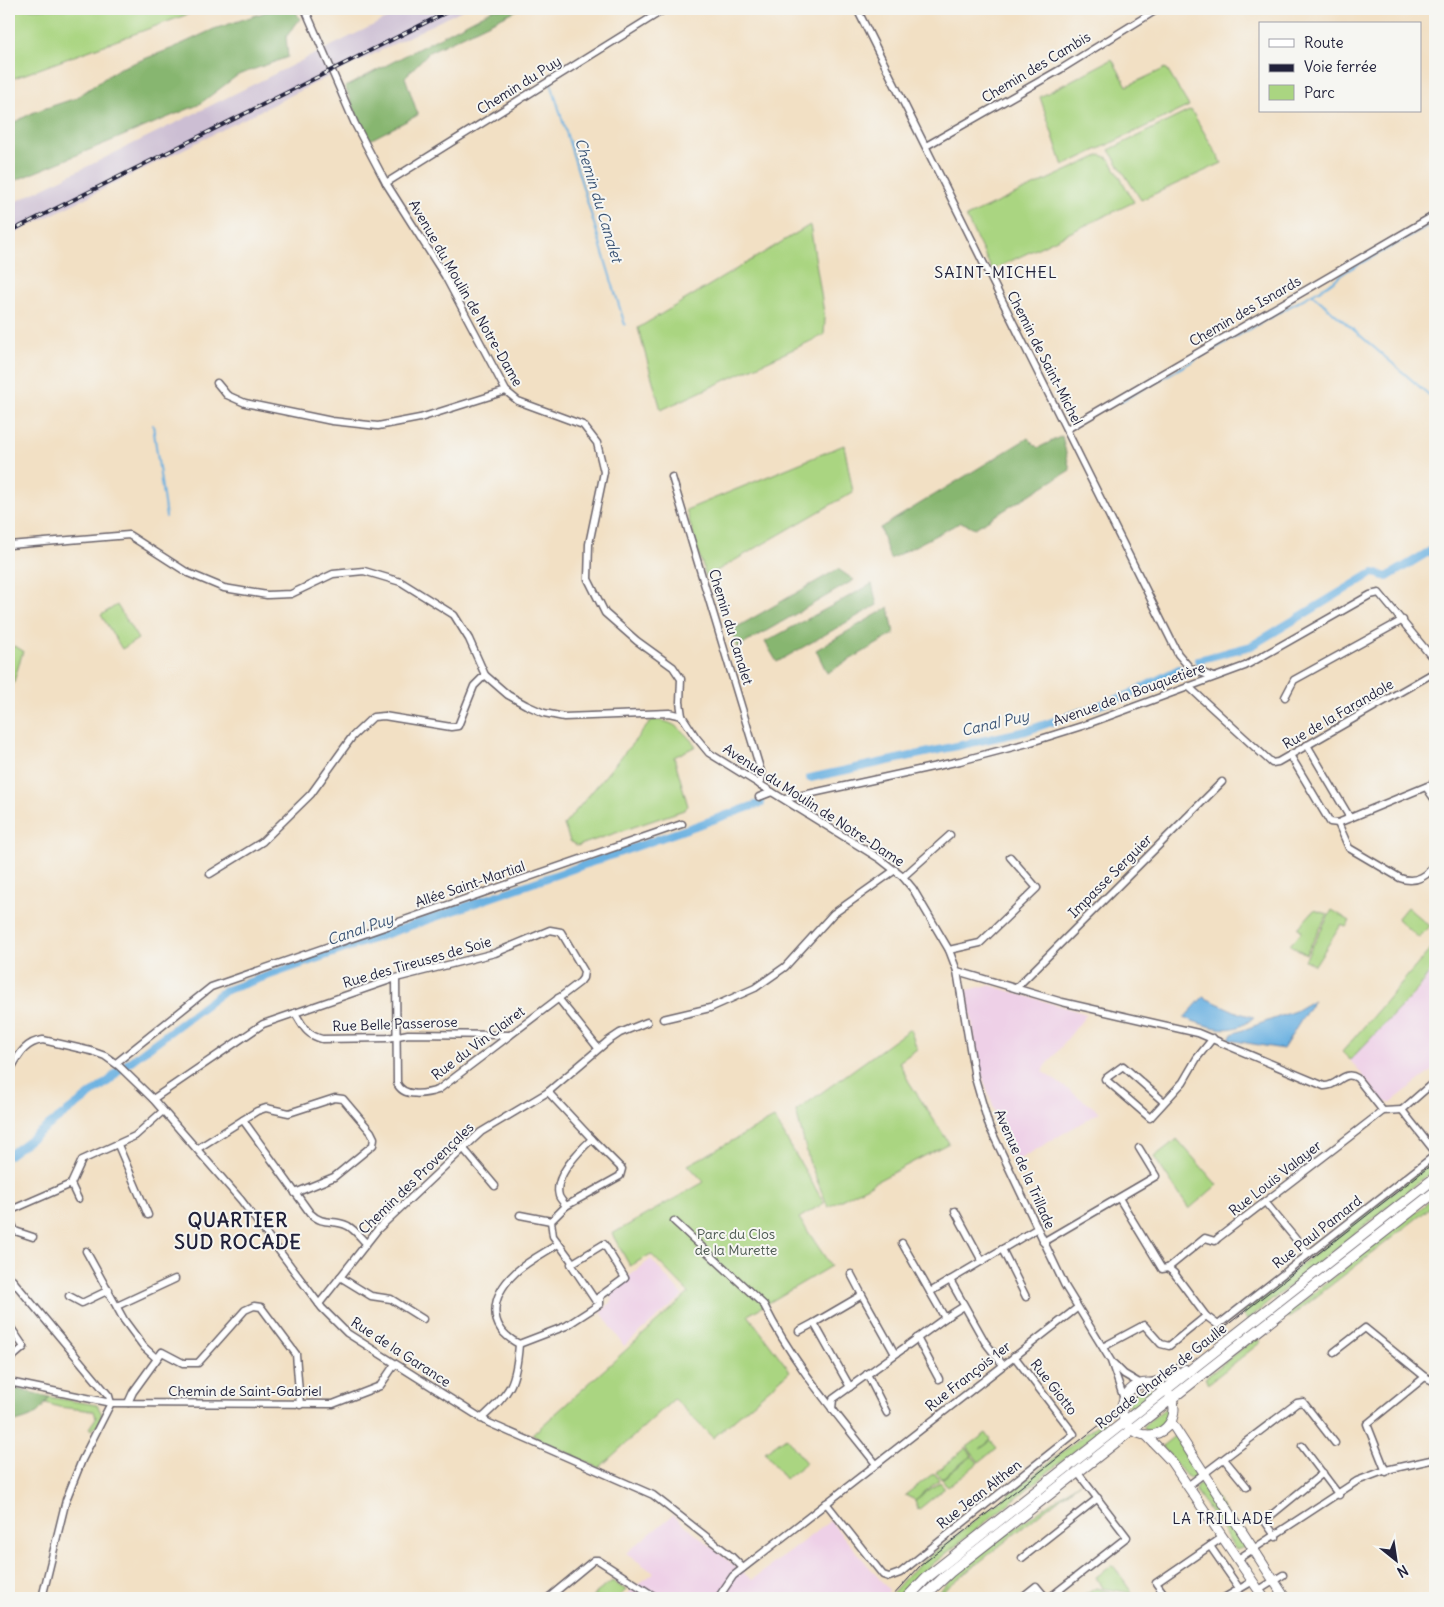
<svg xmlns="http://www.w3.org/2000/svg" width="1444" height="1607" viewBox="0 0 1444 1607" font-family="Delius,sans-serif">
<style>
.built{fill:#eed0e7}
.industrial{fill:#ccbed3}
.green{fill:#aad581;stroke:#667c5e}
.forest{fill:#87b66f;stroke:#546c55}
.water{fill:#6ab1e1;stroke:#466a8e}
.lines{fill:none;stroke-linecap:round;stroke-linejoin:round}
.stream{stroke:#6ab1e1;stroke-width:2}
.canal{stroke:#6ab1e1;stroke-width:8}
.street-casing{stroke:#6b646b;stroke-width:9}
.secondary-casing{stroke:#6b646b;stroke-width:11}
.primary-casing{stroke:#6b646b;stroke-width:12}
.street{stroke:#fff;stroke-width:6}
.secondary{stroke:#fff;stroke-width:9}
.primary{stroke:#fff;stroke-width:10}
.tram{stroke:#22223b;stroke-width:1}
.rail-casing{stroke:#22223b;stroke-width:4}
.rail{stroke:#f6f6f2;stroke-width:2;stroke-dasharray:5.5;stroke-linecap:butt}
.labels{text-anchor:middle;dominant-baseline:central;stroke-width:4;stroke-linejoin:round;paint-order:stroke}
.street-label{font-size:14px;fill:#22223b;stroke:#f6f6f2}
.park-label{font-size:14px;fill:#4b5850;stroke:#f6f6f2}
.water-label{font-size:15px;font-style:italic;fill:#3b5475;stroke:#f6f6f2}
.neighbourhood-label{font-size:15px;letter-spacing:1px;fill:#22223b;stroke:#f6f6f2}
.quarter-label{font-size:16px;letter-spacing:1px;fill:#22223b;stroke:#f6f6f2}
.district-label{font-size:19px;font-weight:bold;letter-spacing:1px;fill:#22223b;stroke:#f6f6f2}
</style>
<rect width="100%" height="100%" fill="#f6f6f2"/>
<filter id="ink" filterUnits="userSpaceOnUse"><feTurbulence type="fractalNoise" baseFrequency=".02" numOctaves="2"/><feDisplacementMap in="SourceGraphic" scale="10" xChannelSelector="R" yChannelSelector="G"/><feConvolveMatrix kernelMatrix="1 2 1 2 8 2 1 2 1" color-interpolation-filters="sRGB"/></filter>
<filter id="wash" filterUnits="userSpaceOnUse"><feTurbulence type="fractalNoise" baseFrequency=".0096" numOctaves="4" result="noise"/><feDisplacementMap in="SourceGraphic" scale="20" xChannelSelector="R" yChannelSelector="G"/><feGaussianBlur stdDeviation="1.12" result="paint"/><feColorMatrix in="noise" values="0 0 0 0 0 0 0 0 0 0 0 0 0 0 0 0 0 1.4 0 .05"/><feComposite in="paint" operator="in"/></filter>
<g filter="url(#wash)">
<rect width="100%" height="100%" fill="#f2e0c4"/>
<g class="built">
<path d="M1435 965V1068L1390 1103 1384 1102 1350 1060 1419 989Z"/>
<path d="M989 985 1087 1014 1042 1071 1100 1112 1013 1163 979 1067 967 990Z"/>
<path d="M651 1259 683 1296 624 1346 601 1312 613 1300 608 1293Z"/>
<path d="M673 1515 752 1580 830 1521 889 1590 885 1598H624L633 1588 654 1573 626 1553Z"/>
</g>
<path class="industrial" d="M406 9H464L9 236V205Z"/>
<g class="green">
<path d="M9 9H202L9 80Z"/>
<path d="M1112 59 1127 86 1166 68 1189 106 1063 166 1040 97Z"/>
<path d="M1191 110 1222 163 1141 200 1109 150Z"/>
<path d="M1101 155 1109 158 1134 202 992 270 966 217Z"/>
<path d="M810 225 825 319 824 335 661 410 638 328Z"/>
<path d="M844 445 853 492 706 577 686 510Z"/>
<path d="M117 605 138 639 122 649 101 615Z"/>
<path d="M15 646 23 651 9 698V648Z"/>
<path d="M652 720C674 720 682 730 696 746L674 757 688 806 684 810 577 846 570 841 564 825Z"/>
<path d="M1407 907 1429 926 1419 938 1397 919Z"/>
<path d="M1314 910 1328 914 1306 954 1290 945 1302 931 1298 928Z"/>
<path d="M1332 910 1350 921 1346 927 1341 925 1315 965 1305 960Z"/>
<path d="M1435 944V964L1419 988 1350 1060 1342 1052Z"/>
<path d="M910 1029 917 1049 899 1062 909 1082 949 1143 828 1207 809 1161 796 1111Z"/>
<path d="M774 1118 824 1203 799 1218 831 1266 748 1315 790 1371 713 1438 674 1399 599 1468 532 1435 689 1293 651 1254 630 1266 612 1234 704 1182 688 1165Z"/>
<path d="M1177 1139 1217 1185 1189 1209 1154 1157Z"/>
<path d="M1435 1159V1169L1247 1320 1241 1312Z"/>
<path d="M1435 1197V1204L1289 1318 1286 1315Z"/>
<path d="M1256 1338 1261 1342 1209 1383 1205 1378Z"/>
<path d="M1151 1388 1156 1392 1131 1410 1128 1407C1130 1396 1139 1388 1151 1388Z"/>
<path d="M49 1397 97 1405 102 1414 98 1425 91 1430 89 1428 96 1418 94 1411 59 1407 46 1403Z"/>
<path d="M1167 1407 1170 1411C1168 1424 1157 1433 1144 1430L1143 1426Z"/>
<path d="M1102 1421 1106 1426 924 1571 898 1598H888L907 1576 919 1565Z"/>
<path d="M986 1433 991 1440 980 1449 991 1441 997 1448 979 1462 967 1447Z"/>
<path d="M1177 1434 1197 1470 1198 1474 1193 1479 1186 1476 1162 1446Z"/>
<path d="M786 1437 806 1463 785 1479 765 1452Z"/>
<path d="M966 1448 972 1455 941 1479 936 1472Z"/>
<path d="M972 1456 978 1463 948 1487 942 1479Z"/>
<path d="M934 1473 939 1480 915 1500 905 1495Z"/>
<path d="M940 1482 945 1488 918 1510 915 1500Z"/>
<path d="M1080 1482 934 1598H931C976 1553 1028 1519 1080 1482Z"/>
<path d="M1202 1483 1207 1484 1245 1542 1246 1547 1236 1550 1195 1490 1197 1486Z"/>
<path d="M1113 1565 1132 1593 1102 1588 1096 1577Z"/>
<path d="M612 1581 626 1590 618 1598 591 1597Z"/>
<path d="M1096 1588 1130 1598H1080Z"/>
</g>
<g class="forest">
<path d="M275 9H294L300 19 286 37 288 57 238 75 198 105 9 183V125L34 112 76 98 118 69 173 48 214 29Z"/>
<path d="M494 9H519L429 52 405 77 418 115 368 141 345 87Z"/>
<path d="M1062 436 1070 470 975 528 961 522 890 559 880 528 1028 438 1038 448Z"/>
<path d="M838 569 854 580 737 648 732 630Z"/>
<path d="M872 584 877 605 777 662 765 642Z"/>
<path d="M889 607 894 634 827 673 816 650Z"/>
<path d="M9 1387 49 1397C38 1416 33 1417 12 1423L9 1421Z"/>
</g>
<g class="water">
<path d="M1203 997 1239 1013 1254 1017C1232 1038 1208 1026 1184 1018Z"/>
<path d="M1314 1000 1283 1049 1229 1040 1232 1034 1295 1011Z"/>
</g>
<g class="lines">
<g class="stream">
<path d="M551 83 625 325"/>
<path d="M1312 294 1435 400"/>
<path d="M1120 402 1328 285 1348 270 1435 223"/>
<path d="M153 425 166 517"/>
</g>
<g class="canal">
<path d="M1374 573 1387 577 1435 548"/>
<path d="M1228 652 1251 646 1369 575"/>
<path d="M1198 660 1225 653"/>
<path d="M810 778 1026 731 1128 695 1179 669"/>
<path d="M9 1155 110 1080 119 1070 224 991 761 803"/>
</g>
</g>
</g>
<g filter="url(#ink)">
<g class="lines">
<defs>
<g id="street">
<path d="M305 9 355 124 386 183 445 276 506 391 518 401 583 425 597 443 604 472 589 544 588 579 605 613 637 641 673 667 681 679 680 702 682 716 695 736 709 753 880 859 903 877 913 889 949 950 957 971 975 1078 989 1126 1065 1286 1111 1361 1124 1399"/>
<path d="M857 9 1178 654 1190 668 1213 677"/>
<path d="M926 146 1061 69 1158 9"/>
<path d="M386 183 665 9"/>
<path d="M217 383 227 395 245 403 332 421 378 426 420 418 506 391"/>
<path d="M1067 429 1435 215"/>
<path d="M672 477 762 775 760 785"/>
<path d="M9 545 129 535 188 573 224 588 267 595 291 594 333 574 364 571 401 582 454 615 469 639 485 675 508 695 526 705 544 713 564 717 669 713 682 716"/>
<path d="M1188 686 1272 763 1278 762 1435 672"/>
<path d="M1285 697 1294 680 1403 620"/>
<path d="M1307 745 1350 818"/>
<path d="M1290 755 1330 822 1338 823 1435 783"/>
<path d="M1426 787 1435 800"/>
<path d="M759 797 772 792"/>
<path d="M785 799 960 761 1028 743 1082 726 1245 666 1370 595 1379 593 1435 661"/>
<path d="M1338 823 1349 848 1400 878C1415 884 1431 876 1435 860"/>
<path d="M210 874 262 842 311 794 352 737 373 717 384 716 451 727 458 726 474 686 485 675"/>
<path d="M903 877 950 835"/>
<path d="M949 950 980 943 1037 888 1010 857"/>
<path d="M957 971 1062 1002 1198 1033 1324 1086C1338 1087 1343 1069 1357 1078L1383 1111"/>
<path d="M1016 988 1222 782"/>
<path d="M558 998 598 1048"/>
<path d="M295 1013C303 1026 306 1035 322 1039L388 1038 408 1034 510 1035"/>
<path d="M663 1019 710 1008 755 988 785 967 833 914 895 870"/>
<path d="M116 1063 211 987 682 824"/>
<path d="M9 1072C18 1057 24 1042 43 1040L91 1051 105 1056 119 1066 153 1099 241 1200 322 1308 347 1333 489 1423 653 1495 731 1556 743 1568"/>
<path d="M1435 1081 1402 1110 1435 1152"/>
<path d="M548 1092 592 1139C580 1150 553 1177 559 1196 560 1199 564 1203 566 1206"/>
<path d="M153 1099 263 1024 396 978 495 953 550 930 561 932 584 971 583 978 580 982 438 1090C426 1094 403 1098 397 1083L396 978"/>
<path d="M1164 1102 1123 1066 1105 1079 1150 1118 1183 1082 1197 1058 1213 1038"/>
<path d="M243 1120 310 1213C324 1227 333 1218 348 1226 355 1230 360 1237 366 1243"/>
<path d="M118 1145 148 1215"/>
<path d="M463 1148 495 1186"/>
<path d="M197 1149 257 1111 266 1108 289 1113 335 1098 343 1099 371 1132 374 1138 373 1145 334 1177 295 1193"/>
<path d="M1119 1198 1162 1269 1168 1268 1174 1273 1206 1316 1218 1325 1435 1155"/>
<path d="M78 1199 71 1184 82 1160 135 1136 163 1111"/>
<path d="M1265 1202 1308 1254"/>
<path d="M9 1211 71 1184"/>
<path d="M955 1211 982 1261"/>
<path d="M520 1215 551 1221"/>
<path d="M9 1217 15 1231 33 1237"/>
<path d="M674 1221 764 1305C793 1364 836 1413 876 1464"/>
<path d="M1043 1242 1156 1176 1139 1148"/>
<path d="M902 1243 930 1292"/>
<path d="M604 1244 625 1278 595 1300 571 1264Z"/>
<path d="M1002 1249 1026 1297"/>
<path d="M86 1251 124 1320 144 1347 156 1358"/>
<path d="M573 1263 553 1236 551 1221 566 1206 620 1176 622 1169 592 1139"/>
<path d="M1168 1268 1205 1238 1215 1241 1218 1238 1383 1111 1402 1110"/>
<path d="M851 1274 862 1295"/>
<path d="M9 1276 109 1396 111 1403 82 1460 66 1500 42 1598"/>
<path d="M340 1277 371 1296 391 1299 423 1319"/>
<path d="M950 1280 985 1342 1003 1365"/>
<path d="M69 1296 82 1303 109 1290"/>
<path d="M319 1304 378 1229 481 1132 548 1092 608 1041 620 1033 647 1022"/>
<path d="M117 1306 175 1279"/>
<path d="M945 1318 964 1306"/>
<path d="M9 1325 24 1347 9 1360"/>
<path d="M799 1331 814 1323"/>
<path d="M917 1338 939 1379"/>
<path d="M519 1344 566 1326 600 1304V1296"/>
<path d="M908 1345 945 1318 930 1292 1036 1229"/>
<path d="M1103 1347 1144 1325 1161 1344 1169 1346 1206 1316"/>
<path d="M1334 1352 1365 1328 1425 1377 1435 1382"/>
<path d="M1114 1364 1124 1374 1141 1384"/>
<path d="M867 1374 887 1413"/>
<path d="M9 1382 111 1403 333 1404 380 1386 395 1364"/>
<path d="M1147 1383 1173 1377 1185 1368"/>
<path d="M850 1387 814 1323 862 1295 895 1354"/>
<path d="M128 1403 133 1392 162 1352 183 1363H198L245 1310 254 1306 261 1307 296 1354 300 1405"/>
<path d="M832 1409 833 1399 904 1348"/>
<path d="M481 1419C511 1392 516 1384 519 1344 486 1327 490 1296 516 1272 528 1261 544 1253 558 1244"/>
<path d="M1302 1446 1339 1495"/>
<path d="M1224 1459 1247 1487"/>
<path d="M1386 1472 1367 1424 1425 1377"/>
<path d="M1189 1485 1297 1403 1303 1402 1335 1443"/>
<path d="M826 1503 883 1575 889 1577 900 1573 1074 1434 1014 1356"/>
<path d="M1276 1537 1266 1523 1269 1517 1323 1473"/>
<path d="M1210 1546 1239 1588"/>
<path d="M1022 1558 1098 1498"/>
<path d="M1238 1559 1357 1481 1386 1470 1435 1459"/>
<path d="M1259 1590 1283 1575"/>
<path d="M548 1598 594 1560H598L657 1598"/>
<path d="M718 1598 733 1576 1077 1308"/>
<path d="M1021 1598 1036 1586 1046 1598"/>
<path d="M1049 1598 1127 1537 1078 1473"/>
<path d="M1167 1598 1156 1583 1223 1537"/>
<path d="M1224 1598 1253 1581"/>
</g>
<g id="secondary">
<circle cx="1148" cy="1409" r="26"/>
<path d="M1171 1422 1285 1598"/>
<path d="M1146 1435 1170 1460 1264 1598"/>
</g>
<g id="primary">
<path d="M907 1598 926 1578 969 1544 1435 1178"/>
<path d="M922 1598 950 1572 1435 1192"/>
</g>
</defs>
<use href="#street" class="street-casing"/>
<use href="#secondary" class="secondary-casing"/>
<use href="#primary" class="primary-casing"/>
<use href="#street" class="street"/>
<use href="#secondary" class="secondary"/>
<use href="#primary" class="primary"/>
<path class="tram" d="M891 1598 920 1566 1435 1162"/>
<defs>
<path id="rail" d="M9 232 453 9"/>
</defs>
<use href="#rail" class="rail-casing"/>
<use href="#rail" class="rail"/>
</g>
</g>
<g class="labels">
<g class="street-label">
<text transform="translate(1036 67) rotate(-31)">Chemin des Cambis</text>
<text transform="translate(519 85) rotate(-32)">Chemin du Puy</text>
<text transform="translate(466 293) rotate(60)">Avenue du Moulin de Notre-Dame</text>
<text transform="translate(1245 311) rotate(-30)">Chemin des Isnards</text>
<text transform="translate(1045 358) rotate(63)">Chemin de Saint-Michel</text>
<text transform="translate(731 627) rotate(73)">Chemin du Canalet</text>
<text transform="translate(1129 694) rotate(-20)">Avenue de la Bouquetière</text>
<text transform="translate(1338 714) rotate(-30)">Rue de la Farandole</text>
<text transform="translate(814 805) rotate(33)">Avenue du Moulin de Notre-Dame</text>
<text transform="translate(1110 876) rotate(-45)">Impasse Serguier</text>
<text transform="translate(470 884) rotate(-19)">Allée Saint-Martial</text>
<text transform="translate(417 962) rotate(-16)">Rue des Tireuses de Soie</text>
<text transform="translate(395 1024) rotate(-2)">Rue Belle Passerose</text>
<text transform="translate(478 1043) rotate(-37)">Rue du Vin Clairet</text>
<text transform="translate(1025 1169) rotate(66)">Avenue de la Trillade</text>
<text transform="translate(416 1178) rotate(-44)">Chemin des Provençales</text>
<text transform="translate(1275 1178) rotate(-38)">Rue Louis Valayer</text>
<text transform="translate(1317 1232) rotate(-38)">Rue Paul Pamard</text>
<text transform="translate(401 1352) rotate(33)">Rue de la Garance</text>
<text transform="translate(968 1376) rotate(-38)">Rue François 1er</text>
<text transform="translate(1161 1376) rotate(-38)">Rocade Charles de Gaulle</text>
<text transform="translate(1054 1387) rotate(52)">Rue Giotto</text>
<text x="245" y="1391">Chemin de Saint-Gabriel</text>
<text transform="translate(979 1494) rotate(-38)">Rue Jean Althen</text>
</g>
<g class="park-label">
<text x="736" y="1234">Parc du Clos<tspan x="736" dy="16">de la Murette</tspan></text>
</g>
<g class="water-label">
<text transform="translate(599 200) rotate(73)">Chemin du Canalet</text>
<text transform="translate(995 723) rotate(-13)">Canal Puy</text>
<text transform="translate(360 929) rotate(-19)">Canal Puy</text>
</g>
<g class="neighbourhood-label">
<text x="1223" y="1518">LA TRILLADE</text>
</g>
<g class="quarter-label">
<text x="996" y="272">SAINT-MICHEL</text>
</g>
<g class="district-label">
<text x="238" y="1220">QUARTIER<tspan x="238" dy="22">SUD ROCADE</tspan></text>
</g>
</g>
<rect width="1444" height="1607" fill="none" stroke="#f6f6f2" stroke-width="30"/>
<rect x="1259" y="22" width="162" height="90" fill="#f6f6f2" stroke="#a1a1a9"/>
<rect x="1269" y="39" width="25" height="8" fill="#ffffff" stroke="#a1a1a9"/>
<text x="1304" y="48" font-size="15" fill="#22223b">Route</text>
<rect x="1269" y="64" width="25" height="8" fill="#22223b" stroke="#a1a1a9"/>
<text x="1304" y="72" font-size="15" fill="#22223b">Voie ferrée</text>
<rect x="1269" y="85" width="25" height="15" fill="#aad581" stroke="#a1a1a9"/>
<text x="1304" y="98" font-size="15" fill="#22223b">Parc</text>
<g transform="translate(1396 1560) rotate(150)" stroke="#f6f6f2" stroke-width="4" paint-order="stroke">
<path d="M0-4L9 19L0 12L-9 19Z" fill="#22223b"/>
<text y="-8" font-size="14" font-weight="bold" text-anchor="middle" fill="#22223b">N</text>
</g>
</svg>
